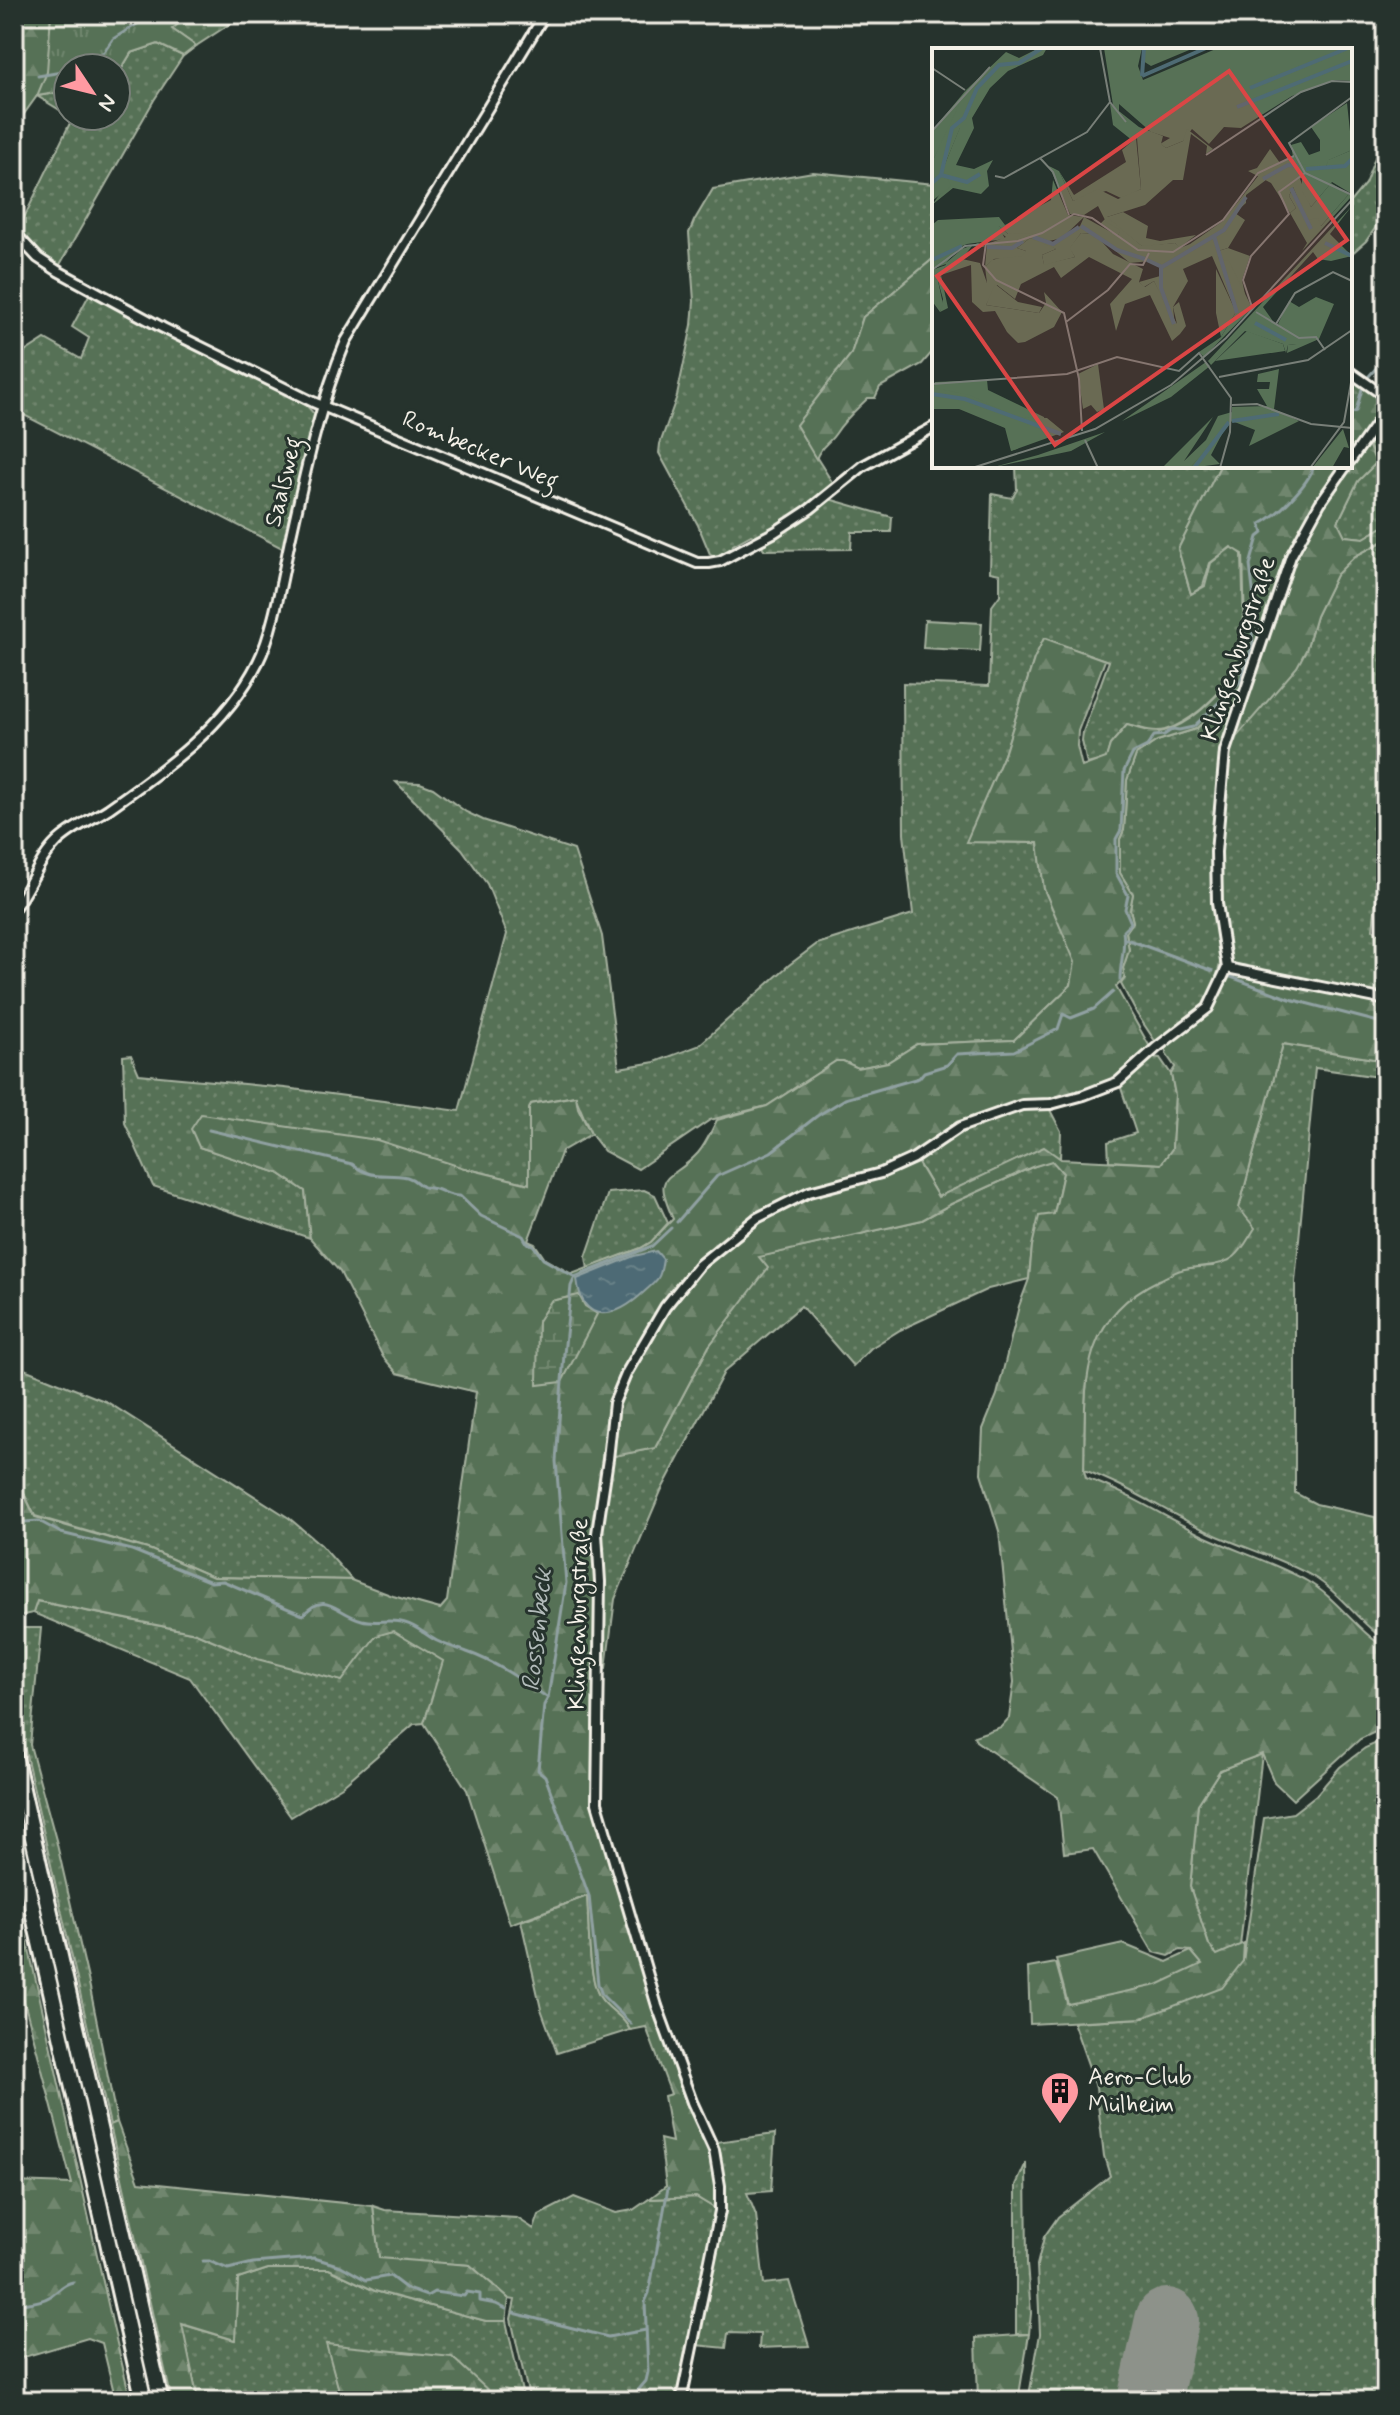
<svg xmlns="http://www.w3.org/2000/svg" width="1400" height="2415" viewBox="0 0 1400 2415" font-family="Mynerve,sans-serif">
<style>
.grass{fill:url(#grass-dots);stroke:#a6b19f;stroke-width:2}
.forest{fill:url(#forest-firs);stroke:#a6b19f;stroke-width:2}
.wetland{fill:url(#wetland-marsh);stroke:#a6b19f;stroke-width:2}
.park{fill:url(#park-tufts);stroke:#a6b19f;stroke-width:2}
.pitch{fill:#577156;stroke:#a6b19f;stroke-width:2}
.water{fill:url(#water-ripples);stroke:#90a1a2;stroke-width:2}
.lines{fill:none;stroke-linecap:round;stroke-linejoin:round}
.stream{stroke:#90a1a2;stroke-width:3}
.runway{stroke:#8d928a;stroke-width:64}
.street-casing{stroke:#f4f1e8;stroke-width:14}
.highway-casing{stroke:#f4f1e8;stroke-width:20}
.street{stroke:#26332d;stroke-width:8}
.highway{stroke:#26332d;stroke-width:14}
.labels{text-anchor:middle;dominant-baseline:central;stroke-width:6;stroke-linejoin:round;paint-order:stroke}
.street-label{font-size:24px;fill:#f4f1e8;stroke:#26332d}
.poi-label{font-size:24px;fill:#f4f1e8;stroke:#26332d;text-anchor:start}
.water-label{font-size:26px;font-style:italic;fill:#b2bbba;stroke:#26332d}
.inset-river{fill:none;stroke:#4e6b74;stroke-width:4}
.inset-road{fill:none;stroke:#787f78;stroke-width:2}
.view{fill:#da4645;fill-opacity:0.15;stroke:#da4645;stroke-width:4}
.inset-edge{fill:none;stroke:#f4f1e8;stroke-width:4}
</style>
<defs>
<pattern id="grass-dots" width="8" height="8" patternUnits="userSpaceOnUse" patternTransform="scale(2)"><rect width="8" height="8" fill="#577156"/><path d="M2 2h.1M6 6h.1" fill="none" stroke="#70866e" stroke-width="1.8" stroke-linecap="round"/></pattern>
<pattern id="forest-firs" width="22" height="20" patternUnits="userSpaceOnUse" patternTransform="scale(2)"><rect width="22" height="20" fill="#577156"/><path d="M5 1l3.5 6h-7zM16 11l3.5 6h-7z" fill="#70866e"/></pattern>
<pattern id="wetland-marsh" width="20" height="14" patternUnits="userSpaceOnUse" patternTransform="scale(2)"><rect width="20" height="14" fill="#577156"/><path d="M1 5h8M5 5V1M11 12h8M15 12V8" fill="none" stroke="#70866e"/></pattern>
<pattern id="park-tufts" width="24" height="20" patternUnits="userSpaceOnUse" patternTransform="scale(2)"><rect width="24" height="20" fill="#577156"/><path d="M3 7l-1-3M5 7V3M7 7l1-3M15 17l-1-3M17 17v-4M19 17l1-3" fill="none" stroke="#70866e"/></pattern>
<pattern id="water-ripples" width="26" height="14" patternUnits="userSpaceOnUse" patternTransform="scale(2)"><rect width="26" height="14" fill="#4e6b74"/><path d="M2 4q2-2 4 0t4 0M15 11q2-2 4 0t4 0" fill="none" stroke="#688188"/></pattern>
</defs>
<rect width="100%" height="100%" fill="#26332d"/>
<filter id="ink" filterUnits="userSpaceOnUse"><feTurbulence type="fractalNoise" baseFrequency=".0125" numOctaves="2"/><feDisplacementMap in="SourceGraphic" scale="16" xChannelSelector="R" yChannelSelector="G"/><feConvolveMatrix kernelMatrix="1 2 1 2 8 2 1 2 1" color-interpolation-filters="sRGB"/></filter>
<g filter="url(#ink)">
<g class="grass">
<path d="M160 14H245L196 46 172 29Z"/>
<path d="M158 44 183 56 154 100 58 268 39 255 17 232 72 119 69 116H116V78L131 53Z"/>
<path d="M1386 61V213L1366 241 1350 255V202L1365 184 1379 147Z"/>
<path d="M68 91V115L37 96Z"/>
<path d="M813 172 934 184V258L863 317 851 354 796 425 834 485 808 506 756 537 751 535 733 545 731 551 717 557 710 554 698 525 659 453 660 444 677 396 692 325 694 301 689 233 694 221 713 189Z"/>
<path d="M90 293 306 405 317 417 295 492 284 549 14 410V380L17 357 45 339 81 359 89 338 72 327Z"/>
<path d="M1386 420V525L1364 538 1344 536 1338 522 1358 481 1376 463 1369 444Z"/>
<path d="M1016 466H1220L1178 549 1191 594 1205 586 1211 563 1233 546 1242 554 1245 665C1222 688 1198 720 1165 730 1153 733 1139 728 1127 725L1110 745 1106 759 1087 764 1082 741 1083 732 1109 661 1044 639 1034 659 1004 755 967 842 1038 843 1044 889 1076 962 1071 985 1014 1040 917 1044 888 1062 858 1068 843 1061H836L767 1106 710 1120 638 1169 604 1151 591 1134 575 1096 531 1104 529 1110 530 1184 464 1168 199 1147 278 1173 305 1191 310 1238 153 1186 125 1123 123 1056 131 1055 139 1074 285 1088 459 1111 507 934 487 884 462 849 396 782 420 783 433 788 466 812 483 820 574 850 602 936 619 1068 655 1062 698 1046 789 965 817 944 913 914 904 834 903 683 989 686 992 606 1000 595V574L990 572 992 494 1012 498 1017 490Z"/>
<path d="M829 499 892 517 891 532H852L851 549 764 550 761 543 812 513Z"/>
<path d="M1386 540V815L1373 929 1386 940V995L1221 961 1209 1001 1157 1044 1137 1014 1121 984 1125 978 1123 968 1129 950 1126 932 1133 922 1130 909 1133 894 1120 873V839L1124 830 1127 780 1136 755 1157 741 1196 729 1242 686 1225 740 1232 742 1306 650 1316 616 1336 575 1355 556Z"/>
<path d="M1283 1044 1386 1061V1078L1315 1068 1295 1282V1493L1316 1504 1375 1517 1386 1618V1641C1358 1622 1341 1593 1312 1576 1280 1558 1244 1548 1211 1533 1168 1513 1128 1486 1084 1470 1085 1434 1083 1396 1090 1360 1099 1317 1141 1281 1182 1269 1192 1267 1203 1267 1213 1266L1239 1208Z"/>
<path d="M1151 1057 1160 1058 1171 1074 1175 1095 1172 1149 1161 1164 1109 1161 1108 1142 1136 1133 1120 1085Z"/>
<path d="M1024 1108H1049L1061 1131 1060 1159 1043 1148 938 1197 917 1161 961 1132Z"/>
<path d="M1052 1160 1063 1173 1054 1214 1032 1246 1029 1279 988 1289 900 1330 871 1348 853 1366 801 1306 724 1372 661 1491 615 1599 606 1668 602 1666 600 1533 612 1456 655 1448 709 1346 767 1268 758 1257 922 1220 951 1204 1032 1167Z"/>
<path d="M644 1190 655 1195 668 1223 651 1242 641 1248 588 1269 586 1257 608 1193Z"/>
<path d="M14 1365 107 1402 289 1518 321 1545 352 1580 213 1577 151 1550 35 1516 14 1473Z"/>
<path d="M36 1601 196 1633 257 1659 394 1631 444 1661 424 1723 414 1724 342 1786 291 1817 190 1678 33 1613Z"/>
<path d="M14 1628H41L30 1745 56 1840 90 1988 117 2122 110 2125 14 1702Z"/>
<path d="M1386 1739V2401H1028L1040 2334 1037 2265 1044 2237 1058 2217 1110 2176 1104 2156 1096 2087 1073 2022 1142 2018 1243 1961 1264 1818 1293 1813 1316 1795 1340 1767 1365 1748Z"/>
<path d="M1262 1754 1240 1946 1217 1956 1209 1945 1190 1887 1198 1804 1220 1770Z"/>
<path d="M587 1896C589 1920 588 1979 600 1997 608 2010 624 2016 630 2030L557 2053 541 2009 521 1921Z"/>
<path d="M775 2134 771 2191 747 2193 756 2215 764 2284 789 2281 809 2346 759 2348 760 2334 728 2333 726 2348 696 2345 723 2211 724 2180 716 2142Z"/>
<path d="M1026 2163 1027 2264 1031 2313 1029 2334H1016V2185Z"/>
<path d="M574 2197 616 2213 633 2210 649 2199 696 2197 716 2209 678 2401H530L511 2319 515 2300 509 2299 470 2265 379 2259 373 2206 385 2210 517 2218 534 2229 539 2215Z"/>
<path d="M268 2269H329L375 2291 486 2321H506L522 2392 501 2389 493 2394 327 2344 342 2401H198L181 2324 234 2340 238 2279Z"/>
</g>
<g class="forest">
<path d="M14 14H51L50 39 153 18 196 46 183 56 158 44 131 53 116 78V68H68V91L37 96 14 128Z"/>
<path d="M934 258V350L922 364 880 387 875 398H868C856 410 845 419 836 433 829 444 821 445 816 459L796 425 851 354 863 317Z"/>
<path d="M1350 379 1381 398 1383 408 1364 435 1376 463 1358 481 1338 522 1345 536 1364 538 1386 525V540L1355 556 1336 575 1316 616 1306 650 1297 667 1232 742 1252 683 1242 686 1196 729 1157 741 1136 755 1127 780 1124 830 1120 839V873L1133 894 1130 909 1133 922 1126 932 1129 950 1123 968 1125 978 1116 987 1150 1047 1116 1079 1084 1093 958 1125 913 1155 938 1197 1044 1147 1061 1159 1161 1164 1172 1149 1175 1095 1171 1074 1175 1067 1166 1054V1047L1215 1006 1225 980 1233 975 1386 1005V1061L1283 1044 1239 1208 1255 1228C1240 1252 1237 1263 1206 1266 1198 1267 1189 1267 1181 1270 1174 1272 1166 1277 1159 1280 1075 1320 1086 1391 1084 1470L1086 1478C1128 1493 1166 1518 1206 1537 1239 1552 1275 1563 1307 1581 1337 1598 1356 1630 1386 1648V1727L1360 1739 1293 1800 1274 1782 1262 1754 1220 1770 1198 1804 1190 1887 1209 1945 1217 1955 1244 1943 1243 1961 1222 1988 1142 2018 1030 2024 1028 1968 1056 1963 1067 2003 1201 1964 1191 1951 1180 1950 1169 1956 1153 1952 1093 1849 1064 1853 1058 1797 976 1741 974 1736 1001 1727 1009 1718 1014 1682 999 1531 981 1473 983 1429 997 1395 1019 1306 1029 1279 1032 1246 1039 1216 1054 1214 1063 1173 1052 1161 1032 1167 951 1204 922 1220 759 1257 768 1268 709 1346 655 1448 604 1458 592 1533 596 1581 593 1802 653 2006 689 2105 711 2152 716 2177V2209L696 2197 649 2199 666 2186 660 2139 672 2142 664 2096 671 2094 646 2027 630 2030C624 2016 608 2010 600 1997 588 1980 589 1920 587 1896L510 1924 467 1790 424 1723 443 1661 393 1631 376 1636 342 1681 257 1659 196 1633 37 1601 33 1613 14 1617V1473L35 1517 151 1550 213 1577 351 1580 393 1596 440 1609 447 1601 476 1392 397 1373 383 1357 340 1272 310 1238 305 1191 278 1173 199 1147 191 1129 201 1114 377 1140 464 1168 529 1184V1109L531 1104 576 1096 578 1108 591 1134 562 1151 528 1241 535 1244 545 1259 572 1274 641 1248 651 1242 673 1219C651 1169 670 1184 698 1153 706 1144 711 1131 717 1120L767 1106 836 1061H843L858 1068 888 1062 917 1044 1014 1040 1071 985 1075 962 1044 889 1038 843 966 842 1004 755 1034 659 1044 638 1105 660 1078 731 1077 746 1082 767 1106 758 1110 745 1127 725C1138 728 1152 734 1164 731 1197 723 1223 687 1246 665L1243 554 1231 547 1210 563 1203 586 1191 594 1178 549 1220 466H1350Z"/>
<path d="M14 1882 114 2331 131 2401H116L102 2343 88 2338 14 2360V2182L72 2184 14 1963Z"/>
<path d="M117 2122 139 2182 373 2206 379 2258 470 2265 509 2299 506 2321H486L375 2291 329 2269H268L238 2279 235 2340 182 2324 198 2401H172L110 2125Z"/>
<path d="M1029 2334 1018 2401H978L976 2338Z"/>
<path d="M326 2344 452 2357 492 2394 501 2389 522 2392 523 2401H342Z"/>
</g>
<path class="wetland" d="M579 1295 585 1306 597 1314 562 1382 537 1385 538 1321 551 1301Z"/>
<path class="park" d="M51 14H191L172 29 196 46 183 56 158 44 131 53 116 78V68H68V91L37 96 47 72Z"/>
<g class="pitch">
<path d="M925 620 982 623 980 651 923 648Z"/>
<path d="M1123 1944 1167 1962 1191 1951 1202 1964 1157 1985 1068 2004 1056 1959Z"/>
</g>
<path class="water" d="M656 1251 663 1259C662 1265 661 1274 658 1278 655 1283 648 1288 644 1292 616 1318 583 1327 577 1279L634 1256Z"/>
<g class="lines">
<g class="stream">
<path d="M73 68 104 52 113 39 153 14"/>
<path d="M38 76 68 71"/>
<path d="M1369 376 1378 366 1386 346"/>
<path d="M1350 414 1356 411 1362 389"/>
<path d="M1126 939 1213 971"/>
<path d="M1231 977 1290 999 1386 1024"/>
<path d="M1120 980C1120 961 1126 949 1123 931L1131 923 1125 909 1128 895 1116 873V839L1121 830 1124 771 1133 753 1147 746 1154 736 1164 735 1173 729 1179 730 1193 727 1240 682 1253 644 1252 631 1256 615 1250 565 1258 537 1263 533 1260 524C1277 516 1308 485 1314 466"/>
<path d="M209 1130 352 1164C373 1181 385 1172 407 1177 415 1179 417 1184 423 1187 424 1187 435 1189 436 1189 445 1192 451 1197 460 1196L481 1216 523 1236 527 1243 533 1245 543 1259 575 1277"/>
<path d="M677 1222 717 1176 771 1152 817 1116 845 1099 919 1078 924 1072 947 1065 957 1054 1014 1051 1058 1029 1063 1014 1071 1018 1094 1009 1113 992"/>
<path d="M24 1522 39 1521 61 1533 132 1550 211 1582 223 1581 303 1615C326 1589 337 1614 362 1620 376 1624 391 1618 405 1623 417 1626 427 1636 437 1641 447 1646 457 1648 467 1652 496 1662 523 1681 548 1698"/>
<path d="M631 2024 602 1995 598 1984 589 1896 545 1776 538 1770 544 1705 548 1698 566 1583 556 1461 564 1354 571 1286 575 1277 652 1246 671 1228"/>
<path d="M203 2261H209L228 2269 253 2263 314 2258 341 2266 366 2280 390 2276 407 2289 427 2296 434 2292 464 2296 467 2292 480 2294V2301L496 2304 506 2309"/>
<path d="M14 2305C25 2303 40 2303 49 2297 59 2292 61 2284 73 2282"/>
<path d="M514 2313 608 2337 646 2330"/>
<path d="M629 2401 646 2381 648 2372 645 2302 649 2293 668 2188"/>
</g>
<path class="runway" d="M1149 2401 1167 2320"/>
<defs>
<g id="street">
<path d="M14 232 38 258 58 271 163 328 313 402 697 563H709L720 561 775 532 810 509 863 466 934 427"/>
<path d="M1350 372 1386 397"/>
<path d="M1350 461 1386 410"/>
<path d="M14 908C31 887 38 860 57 842 71 828 91 820 108 809 165 769 226 726 258 662 273 633 282 578 289 545 304 477 319 405 346 341L545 14"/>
<path d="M1227 968 1386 1000"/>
<path d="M681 2401 720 2211V2186L714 2150 692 2102 657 2006 597 1803 600 1582 597 1533 608 1459 614 1403 627 1372 665 1307 699 1265 757 1218 809 1192 881 1173 914 1158 960 1127 1022 1105 1051 1104 1084 1095 1118 1082 1156 1048 1208 1008 1227 968 1217 903 1216 852 1225 751 1291 556 1320 503 1346 466"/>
</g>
<g id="highway">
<path d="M14 1754 161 2401"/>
<path d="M14 1828 144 2401"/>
</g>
</defs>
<use href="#street" class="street-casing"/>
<use href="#highway" class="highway-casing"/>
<use href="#street" class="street"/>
<use href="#highway" class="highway"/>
</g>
</g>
<defs>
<symbol id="building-pin" viewBox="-11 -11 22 30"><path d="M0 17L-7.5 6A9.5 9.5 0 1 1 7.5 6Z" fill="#ff9aa2" stroke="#26332d"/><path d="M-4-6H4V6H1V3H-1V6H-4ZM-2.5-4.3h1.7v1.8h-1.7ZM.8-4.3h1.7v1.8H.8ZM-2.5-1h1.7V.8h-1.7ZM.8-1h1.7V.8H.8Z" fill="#111"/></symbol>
</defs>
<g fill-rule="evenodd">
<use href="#building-pin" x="1038" y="2069" width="44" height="60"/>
</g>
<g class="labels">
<g class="street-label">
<text transform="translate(480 451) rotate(23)">Rombecker Weg</text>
<text transform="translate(284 482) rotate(-76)">Saalsweg</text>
<text transform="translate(1239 649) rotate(-72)">Klingenburgstraße</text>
<text transform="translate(579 1614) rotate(-89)">Klingenburgstraße</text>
</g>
<g class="poi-label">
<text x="1088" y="2077">Aero-Club<tspan x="1088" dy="28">Mülheim</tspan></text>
</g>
<g class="water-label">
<text transform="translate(538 1630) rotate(-84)">Rossenbeck</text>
</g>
</g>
<g transform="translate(932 48)">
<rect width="420" height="420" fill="#26332d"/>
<path d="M172 0H210L206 18 211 32 286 0H420V33L403 32 360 48 309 80 292 79 277 96 260 81 251 93 234 100 228 96 238 90 219 84 187 56V65L181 57ZM213 0H262L219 18 211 13ZM34 42 31 56 0 114V83ZM415 55 420 102 397 112 394 119 374 120 368 131 379 159 399 135 417 146 389 178 375 172 361 139 357 148 364 160 358 165 339 135 316 123 325 120 338 101 348 115 361 109 359 97 369 94 377 107 388 103V92L379 79ZM28 79 42 80 24 117 42 121 61 112 55 123 57 138 49 146 21 140 0 157 10 143 11 121ZM204 90 209 141 191 151 174 143 141 153 127 123 142 147 194 114 190 102ZM121 132 136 167 152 169 130 190 113 194 124 201 110 207 112 216 143 209 137 200 149 185 163 186 181 206 211 221 207 234 213 239 222 233 245 276 241 259 247 254 254 278 248 286 240 293 218 247 193 256 184 283 178 256 200 231 157 209 129 230 122 219 89 236 83 251 65 237 54 257 107 265 114 255 112 244 130 264 122 279 93 294 86 295 75 284 63 263 51 264 40 254 39 217 9 227 16 260 8 264 11 251 6 233 14 216 0 221V177L6 172 67 169 73 177 119 152ZM67 178 76 186H86L113 193 98 190 85 200 94 203 60 212 53 219 55 235 48 215 30 211 40 198 53 199 46 195 30 201 14 215 28 199 35 196 73 191ZM191 164 216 178 214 190 228 193 264 187 247 200 243 195 211 199 175 171 189 182 186 188 168 176 175 169ZM296 200 318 208 310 232 315 256 302 225 287 211 286 203ZM284 221 304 264 289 289 284 265ZM384 249 402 256 387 291 355 305 356 297 364 296 346 276 357 253 367 259ZM315 283 351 296 353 303 283 313ZM166 316 172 361 165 364 159 357 151 361 146 326ZM347 321 342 361 367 373 317 398 323 382 300 373 258 420H230L281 369 252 413 274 392 286 368 300 364V359L335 358 325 341H337L338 334H325L326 326ZM55 332 56 342 112 369 113 377 85 401 79 403 80 383 0 345 3 334ZM411 381 417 400 412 399 400 420H380Z" fill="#577156" fill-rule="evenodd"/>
<path d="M107 0H115L111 7 76 23 58 40 40 70 42 80H28L11 121 19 138 0 153V114L34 42 74 4 87 10ZM178 56 207 79 231 88 229 96 234 100 251 93 255 81 281 101 274 106 275 98 259 86 251 132H241L213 157 175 169 210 198 243 195 248 200 258 196 291 173 330 123 334 132 314 147V155L303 165 313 172 296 200 286 203 287 211 297 213 320 260 272 309 267 304 289 289 304 264 280 208 251 221 256 233 241 259 243 278 222 233 212 239 207 234 228 228 229 220 218 213 198 215 163 186 149 185 138 200 143 209 112 217 110 207 124 201 98 190 85 200 94 203 90 208 62 211 53 219 55 196 74 189 68 184 66 177 76 186 109 185 101 188 119 196 148 178 152 169 186 188 188 182 174 174 166 158 152 167 138 166 117 118 127 123 141 153 166 141 186 151 209 141 205 90 201 93 181 77ZM420 102V146L400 134 379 159 370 143V116L394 119 396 112ZM361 139 375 172 386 170 389 178 417 146 420 148 370 203 375 195 358 165 364 160 357 148ZM420 158 398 186 420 208 399 213 386 211 381 204 331 259 343 276 365 290V296L356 297 354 305 351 296 313 283 279 317 276 313ZM14 217 6 233 11 256 8 264 0 253V222ZM63 236 86 254 110 259 107 265 54 257ZM274 314 278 318 239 349 190 373ZM298 371 279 407 288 416 258 420ZM173 384 139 403 58 420 106 407Z" fill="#577156"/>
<path d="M2 340 38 347 83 369 115 370 132 384 79 403 73 380 27 361H0Z" fill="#577156"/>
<path class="inset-river" d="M210 28 212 0M210 28 274 0M318 40 416 0M305 59 420 13M374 121 413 118 420 111M9 127 35 134 48 126M331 131 356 117 366 118M0 135 9 127 20 80 32 70 45 40 67 17 87 15 110 0M359 140 379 181M149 178 185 202 213 211M282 188 305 265M101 189 121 196 147 179M393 195 420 208M55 199 80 200 91 193M0 212 30 198M215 212 230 219 292 182 314 149M229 220V240L242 276M323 275 354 292M0 346 33 351 129 386M300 373 347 366M262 420 297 374"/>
<path class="inset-road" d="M168 0 178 54 194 74M0 20 33 42M0 83 58 19M274 107 369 44 400 33 420 34M108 110 121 124 137 167M63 128 72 130 155 84 178 54M420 147 373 125 357 95 420 49M54 195 51 217 64 232 132 265 147 331 150 383M0 222 33 198 86 193 110 185 142 166 160 170 206 202 241 204 291 172 326 125 362 108M320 259 311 232 319 208 357 166 347 144 373 125M324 264 367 290 384 289 393 302M134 274 176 242 198 216 211 217 217 205M344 276 363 245 401 224 420 233M287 329 376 312 420 282M0 336 135 326 185 309 247 323 267 305 299 350 298 384 288 420M300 357 325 356 379 376 420 380M153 392 166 420M40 420 163 381 239 337 294 290 420 152M378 420 412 374 420 329"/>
<path class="view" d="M297 23 415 192 123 397 5 228Z"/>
<rect width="420" height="420" class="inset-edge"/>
</g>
<rect width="1400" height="2415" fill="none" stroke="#26332d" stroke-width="48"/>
<rect x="24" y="24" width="1352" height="2367" fill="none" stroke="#f4f1e8" stroke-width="3" filter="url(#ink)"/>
<g transform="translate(92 92) rotate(125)"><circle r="38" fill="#26332d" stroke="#787f78" stroke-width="2"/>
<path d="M0-6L14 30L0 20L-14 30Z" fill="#ff9aa2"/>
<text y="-12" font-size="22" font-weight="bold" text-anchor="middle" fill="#f4f1e8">N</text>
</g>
</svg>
